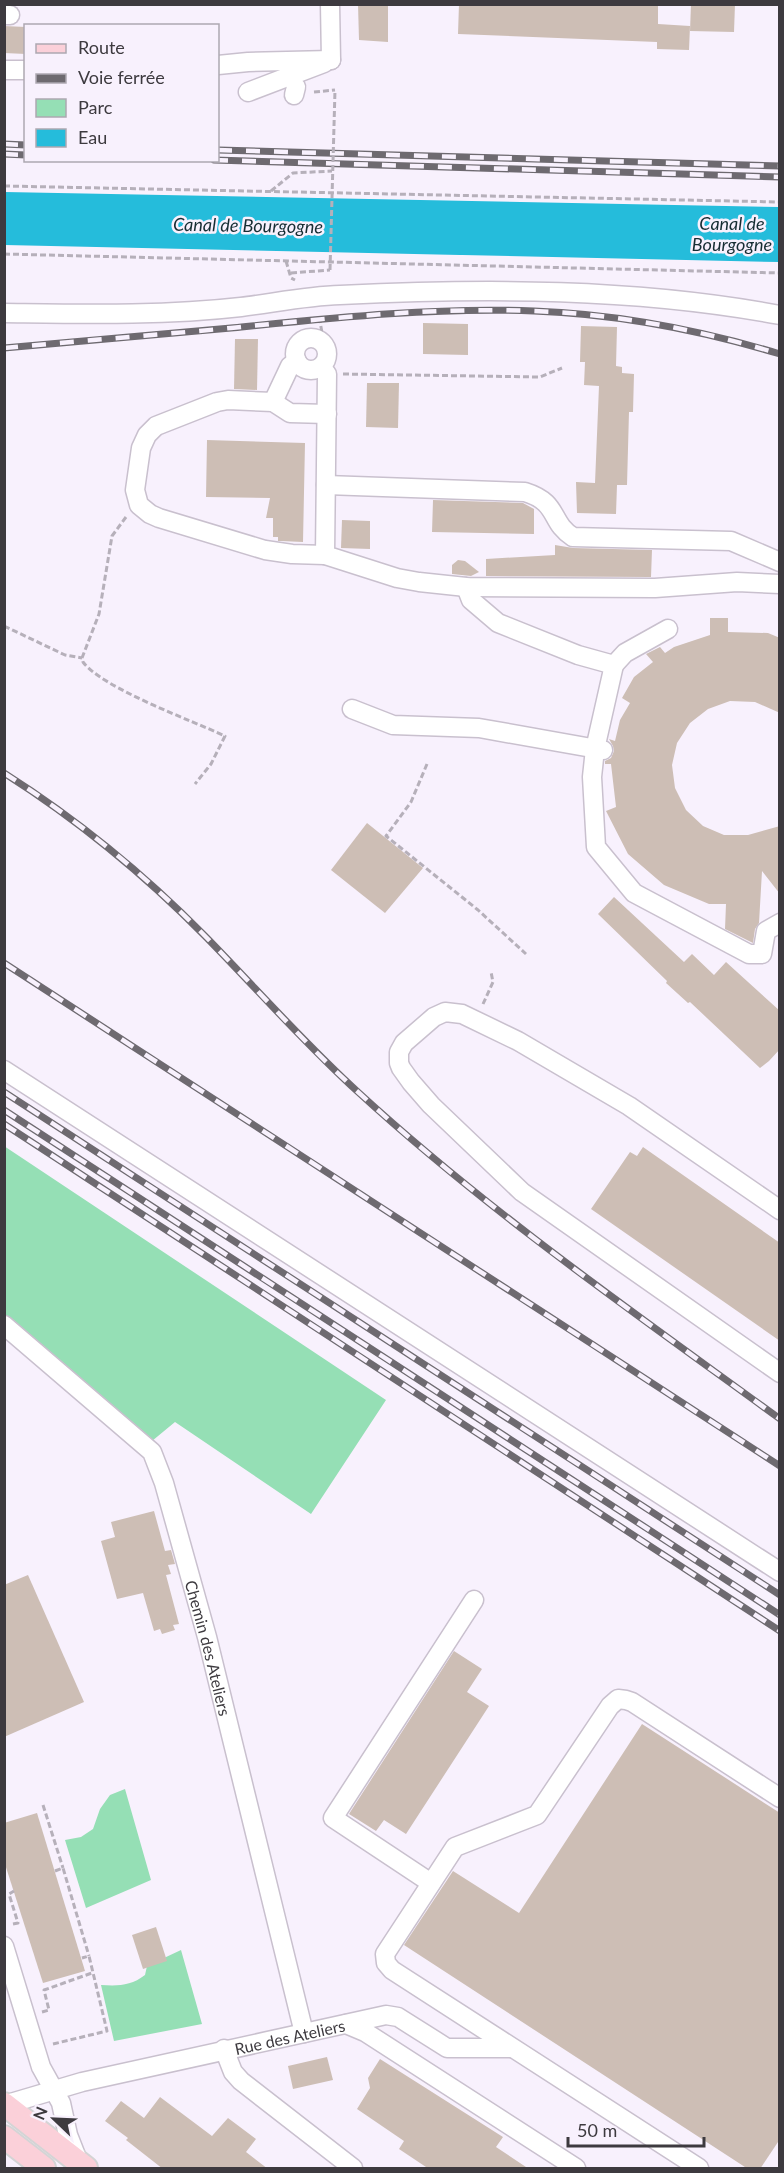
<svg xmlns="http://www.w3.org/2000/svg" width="784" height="2173" viewBox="0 0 784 2173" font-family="Lato,sans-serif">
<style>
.green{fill:#95dfb5}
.water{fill:#25bcdb}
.building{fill:#cdbeb5}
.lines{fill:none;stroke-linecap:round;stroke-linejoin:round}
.minor-casing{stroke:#c9c0ce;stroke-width:21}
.major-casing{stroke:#d4d4d5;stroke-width:26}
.path{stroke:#b6b0ba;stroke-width:3;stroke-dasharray:6 3;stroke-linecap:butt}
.minor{stroke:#fff;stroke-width:18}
.major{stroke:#fbd0d9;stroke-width:22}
.rail-casing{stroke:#6e6a70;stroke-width:7}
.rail{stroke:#f8f1fd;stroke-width:4.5;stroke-dasharray:14;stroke-linecap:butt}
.path-bridge{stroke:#b6b0ba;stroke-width:3;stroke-dasharray:6 3;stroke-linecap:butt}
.labels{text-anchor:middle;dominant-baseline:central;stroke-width:5;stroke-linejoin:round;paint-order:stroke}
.street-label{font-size:16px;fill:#3d3a3f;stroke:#f8f1fd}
.water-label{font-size:18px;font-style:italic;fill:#162d33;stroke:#f8f1fd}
</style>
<rect width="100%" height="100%" fill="#f8f1fd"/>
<g class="green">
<path d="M4 1146 386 1400 311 1514 175 1422 152 1441 5 1316Z"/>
<path d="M125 1789 151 1880 86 1908 65 1840 81 1837 93 1829 100 1809 110 1795Z"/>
<path d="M181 1950 202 2024 114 2041 101 1985C118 1986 131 1986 145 1975L147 1966Z"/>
</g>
<path class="water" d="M5 192 779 207V262L5 245Z"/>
<g class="building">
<path d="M358 4H388V42L359 40Z"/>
<path d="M459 4H658V24L690 26 689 50 657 49V42L458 34Z"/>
<path d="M691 4H735L734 32 690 31Z"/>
<path d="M4 26 26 27V54L4 53Z"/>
<path d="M423 323 468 324V355L423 354Z"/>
<path d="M581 326 617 327 616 366 622 367V373L634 374 633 412H629L627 485H617L616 514 577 513 576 482 595 483 599 386 584 385 585 362H580Z"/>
<path d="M235 339H258L257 390 234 389Z"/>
<path d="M367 383H399L398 428 366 427Z"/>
<path d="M207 440 305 443 303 542 281 541H278V537H273V518H266L270 498 206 497Z"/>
<path d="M433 500 523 503 534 509V534L432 532Z"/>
<path d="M342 520 370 521V549L341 548Z"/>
<path d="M555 545 573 548 652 550 651 577 486 576V559L555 555Z"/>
<path d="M458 560 465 561 479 572 471 576 452 574V565Z"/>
<path d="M710 618H728V632L768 633 780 638V713L755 702 730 701 708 709 690 723 677 743 672 765 675 788 686 810 703 826 724 835H748L780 826V894L762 871 759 923 755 929 753 943 725 929 726 904H709L664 885 628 854 606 811 616 807 611 764H605V761L611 758 614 751 613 746 609 739 615 741 620 720 630 703 622 698 634 677 653 662 646 654 660 647 665 653 674 647 710 635Z"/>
<path d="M367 823 423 868 385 913 331 870Z"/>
<path d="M614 897 684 962 692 954 714 975 726 962 780 1011V1049L769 1061 760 1068 690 1002 688 1003 666 983 667 981 598 914Z"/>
<path d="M643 1147 780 1243V1341L591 1209 630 1152 637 1156Z"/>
<path d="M154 1511 165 1551 171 1550 175 1564 168 1565 171 1574 166 1575 179 1624 173 1625 175 1630 162 1634 160 1629 154 1631 143 1593 117 1599 101 1541 115 1537 111 1522Z"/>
<path d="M28 1575 84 1702 4 1737V1585Z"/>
<path d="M454 1651 482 1669 467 1692 489 1706 406 1834 384 1820 376 1831 349 1814Z"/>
<path d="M642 1724 780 1813V2139L760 2169H748L404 1945 453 1871 519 1913Z"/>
<path d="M37 1813 85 1971 43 1983 4 1861V1823Z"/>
<path d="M156 1927 167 1961 143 1969 132 1935Z"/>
<path d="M327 2057 333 2080 293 2089 288 2066Z"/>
<path d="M380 2059 503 2137 496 2147 529 2169H429L399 2149 404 2141 357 2109 370 2088 368 2078Z"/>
<path d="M160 2097 212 2136 228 2118 256 2139 246 2152 268 2169H163L126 2140 128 2138 105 2121 121 2101 144 2118Z"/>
</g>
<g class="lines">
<defs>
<g id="minor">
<path d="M330 4 331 60"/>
<path d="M4 15H10"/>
<path d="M218 65 248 62 331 60"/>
<path d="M4 70H26"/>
<path d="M248 92 324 63"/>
<path d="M294 95 296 87"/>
<path d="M4 313C83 314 162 316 241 307 274 303 306 296 340 295 486 288 635 288 780 315"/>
<circle cx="311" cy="354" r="16"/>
<path d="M321 367 327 374 325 555 397 578 419 582 466 587 655 588 737 582 780 584"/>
<path d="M273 402 290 366 297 361"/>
<path d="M326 485 525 492C560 503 549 522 573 537L731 541 780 562"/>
<path d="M325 555 292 554 265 550 159 518 150 514 139 505 135 490 141 448 147 435 156 426 217 402 228 400 273 402 290 413 327 414"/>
<path d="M466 587 471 600 498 623 578 655 614 665 595 749 592 777 596 847 634 893 749 954H762L766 931 780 923"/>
<path d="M614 665 625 653 668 629"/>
<path d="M352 709 393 725 479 728 603 750"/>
<path d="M4 1070 780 1572"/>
<path d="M780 1210 629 1106 518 1041 462 1014 445 1012 434 1017 404 1043 399 1052V1063L401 1068 411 1082 431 1105 522 1192 780 1373"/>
<path id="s1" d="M4 1325 152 1452 164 1483 207 1637 304 2033"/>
<path d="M431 1883 333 1818 474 1600"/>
<path d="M4 1946 41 2067 61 2103 68 2135 79 2163"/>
<path d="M346 2024 365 2032 576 2168"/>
<path d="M224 2049 233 2072 241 2081 353 2168"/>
<path id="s2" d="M4 2105 82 2082 386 2015 398 2017 447 2048H512"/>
<path d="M699 2168 392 1970 386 1963 385 1954 455 1847 537 1815 610 1706 618 1699 626 1700 632 1702 780 1798"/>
</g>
<g id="major">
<path d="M4 2104 86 2168"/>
<path d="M4 2137 44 2168"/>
</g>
</defs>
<use href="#minor" class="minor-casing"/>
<use href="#major" class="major-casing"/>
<g class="path">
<path d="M314 92 335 90"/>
<path d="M4 186 780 202"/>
<path d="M271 191 293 173 332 171"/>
<path d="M4 254 780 273"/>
<path d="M286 261 291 278 295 280"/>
<path d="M291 273 330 270"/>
<path d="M317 339 322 333 319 315"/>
<path d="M343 374 540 377 562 368"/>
<path d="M126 517 112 536 99 614 82 658 83 662C102 688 193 721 225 736L211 764 195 784"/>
<path d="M4 626 65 655 82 658"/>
<path d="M427 764 411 802 386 836 478 910 526 954"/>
<path d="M483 1004 493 982 491 972"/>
<path d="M43 1805 63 1868"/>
<path d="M55 1871 63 1868 89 1956"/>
<path d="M13 1924 18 1923 9 1894 14 1891"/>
<path d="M42 2012 49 2010 44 1990 92 1973"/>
<path d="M53 2044 107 2031 89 1956 82 1958"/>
</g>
<use href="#minor" class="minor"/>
<use href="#major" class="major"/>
<defs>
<g id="rail">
<path d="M4 144 26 145"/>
<path d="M218 150 780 166"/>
<path d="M4 154 26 155"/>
<path d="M214 160 780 177"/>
<path d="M4 348C80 341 155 335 231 328 331 318 433 307 534 311 618 314 700 330 780 354"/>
<path d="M4 773C78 820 144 874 205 936 256 988 304 1043 358 1092 489 1212 636 1314 780 1419"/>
<path d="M4 963 780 1466"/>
<path d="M4 1092 780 1595"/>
<path d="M4 1110 780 1615"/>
<path d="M4 1124 780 1631"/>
</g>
</defs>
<use href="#rail" class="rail-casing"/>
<use href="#rail" class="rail"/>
<path class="path-bridge" d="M330 270 335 90"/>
</g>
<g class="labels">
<g class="street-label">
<text stroke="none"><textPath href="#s1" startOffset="399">Chemin des Ateliers</textPath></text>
<text stroke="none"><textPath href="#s2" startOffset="294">Rue des Ateliers</textPath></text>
</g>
<g class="water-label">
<text x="732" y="223">Canal de<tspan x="732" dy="21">Bourgogne</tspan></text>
<text transform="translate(248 225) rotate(1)">Canal de Bourgogne</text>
</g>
</g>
<rect width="784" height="2173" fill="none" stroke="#3d3a3f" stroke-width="12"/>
<rect x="24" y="24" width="195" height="138" fill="#f8f1fd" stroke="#ada8b1" stroke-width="1.5"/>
<rect x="36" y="44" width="30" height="9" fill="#fbd0d9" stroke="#ada8b1" stroke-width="1.5"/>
<text x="78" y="54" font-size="18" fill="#3d3a3f">Route</text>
<rect x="36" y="74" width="30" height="9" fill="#6e6a70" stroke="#ada8b1" stroke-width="1.5"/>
<text x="78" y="84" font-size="18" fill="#3d3a3f">Voie ferrée</text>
<rect x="36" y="99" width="30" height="18" fill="#95dfb5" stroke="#ada8b1" stroke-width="1.5"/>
<text x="78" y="114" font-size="18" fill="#3d3a3f">Parc</text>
<rect x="36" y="129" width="30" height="18" fill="#25bcdb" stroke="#ada8b1" stroke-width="1.5"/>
<text x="78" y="144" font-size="18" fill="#3d3a3f">Eau</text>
<g transform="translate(54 2119) rotate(293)" stroke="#f8f1fd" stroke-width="4.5" paint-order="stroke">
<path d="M0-4.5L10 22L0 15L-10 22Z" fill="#3d3a3f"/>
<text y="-9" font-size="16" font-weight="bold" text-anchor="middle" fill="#3d3a3f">N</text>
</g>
<path d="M568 2137v9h136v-9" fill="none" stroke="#3d3a3f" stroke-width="3"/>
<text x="577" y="2137" font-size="18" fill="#3d3a3f" stroke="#f8f1fd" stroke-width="4.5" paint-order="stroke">50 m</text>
</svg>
